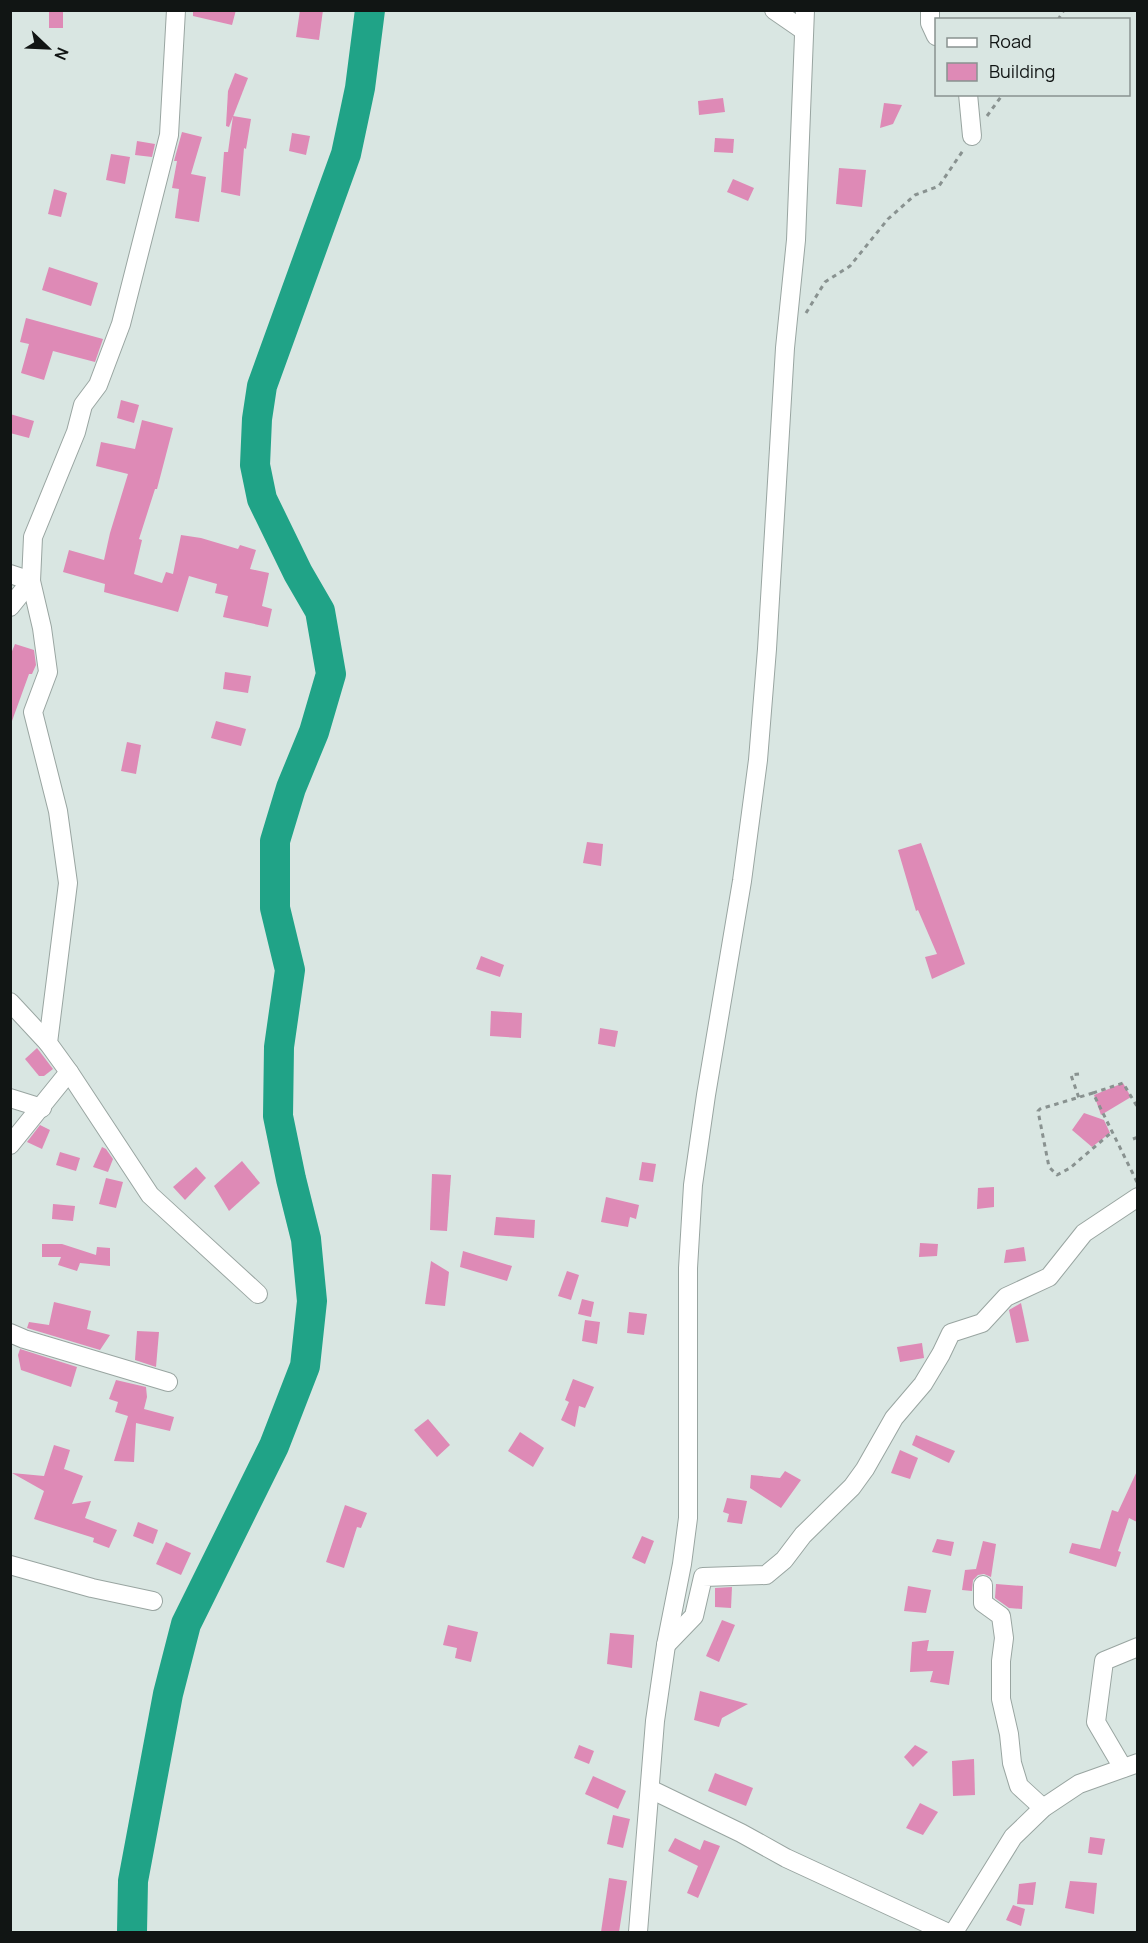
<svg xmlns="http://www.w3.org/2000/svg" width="1148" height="1943" viewBox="0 0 1148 1943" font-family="Manrope,sans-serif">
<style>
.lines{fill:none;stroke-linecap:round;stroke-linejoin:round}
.river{stroke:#20a387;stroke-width:30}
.building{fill:#de8ab6}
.minor-casing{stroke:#99a5a1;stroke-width:20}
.path{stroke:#899290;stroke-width:3;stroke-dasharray:4.5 4.5;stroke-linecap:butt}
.minor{stroke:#fff;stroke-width:18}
</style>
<rect width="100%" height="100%" fill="#d9e6e2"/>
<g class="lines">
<path class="river" d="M132 1932 133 1881 168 1694 186 1624 274 1446 305 1366 312 1301 306 1239 291 1179 278 1116 279 1047 290 970 275 908V841L291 788 314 732 331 674 320 611 298 573 262 499 255 465 257 419 262 386 346 154 360 88 370 10"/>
</g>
<g class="building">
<rect x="49" y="10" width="14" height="18"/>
<path d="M193 10H236L232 25 193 16Z"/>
<path d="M300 10H323L319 40 296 37Z"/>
<path d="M235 73 248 78 229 127 226 126 228 91Z"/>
<path d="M723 98 725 112 699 115 698 101Z"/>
<path d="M884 103 902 105 893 124 880 128Z"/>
<path d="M233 116 251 119 246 149 244 148 240 196 221 192 224 152H228Z"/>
<path d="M182 132 202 137 191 174 206 177 199 222 175 218 179 189 172 188 177 161H174Z"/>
<path d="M292 133 310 136 306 155 289 151Z"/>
<path d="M715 138 734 139 733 153 714 152Z"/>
<path d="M137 141 155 144 152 157 135 155Z"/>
<path d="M111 154 130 157 125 184 106 180Z"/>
<path d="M839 168 866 170 862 207 836 204Z"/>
<path d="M733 179 754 188 748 201 727 192Z"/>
<path d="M54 189 67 193 61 217 48 214Z"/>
<path d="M49 267 98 283 91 306 42 290Z"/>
<path d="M26 318 103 339 95 362 53 351 44 380 21 373 29 344 20 342Z"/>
<path d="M121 400 139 405 134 423 117 418Z"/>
<path d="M10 414 34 421 29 438 10 433Z"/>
<path d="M142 420 173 428 157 489H155L139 539 142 540 134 574 162 583 166 572 173 574 181 535 201 538 238 549 240 545 256 550 250 569 269 573 262 606 272 609 268 627 223 617 228 596 215 593 217 584 189 576 178 612 104 592 105 584 63 572 69 550 104 560 110 533 128 474 96 466 101 442 135 449Z"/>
<path d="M15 644 34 650 36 665 32 674H29L12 721H10V656Z"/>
<path d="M225 672 251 676 248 693 223 689Z"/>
<path d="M216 721 246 729 241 746 211 738Z"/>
<path d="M127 742 141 745 136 774 121 771Z"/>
<path d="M587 842 603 844 601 866 583 863Z"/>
<path d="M921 843 965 964 932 979 925 957 937 954 918 910 916 911 898 850Z"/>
<path d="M481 956 504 965 500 977 476 969Z"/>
<path d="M491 1011 522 1013 521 1038 490 1036Z"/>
<path d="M600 1028 618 1031 615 1047 598 1044Z"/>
<path d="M37 1048 53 1069 44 1076H39L25 1059Z"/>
<path d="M1123 1083 1131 1097 1101 1115 1094 1095Z"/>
<path d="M1084 1113 1104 1120 1110 1133 1092 1147 1072 1130Z"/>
<path d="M40 1125 50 1130 42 1149 27 1142Z"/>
<path d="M102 1147 106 1149 113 1159 108 1172 93 1167Z"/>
<path d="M60 1152 80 1158 76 1171 56 1165Z"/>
<path d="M242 1161 260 1183 229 1211 214 1186Z"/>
<path d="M642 1162 656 1164 653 1182 639 1180Z"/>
<path d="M196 1167 206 1178 185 1200 173 1187Z"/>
<path d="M432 1174 451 1175 447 1231 430 1230Z"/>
<path d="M106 1178 123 1182 116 1208 99 1204Z"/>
<path d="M994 1187V1207L977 1209 978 1188Z"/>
<path d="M606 1197 639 1205 636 1219 630 1217 628 1227 601 1222Z"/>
<path d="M53 1204 75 1206 73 1221 52 1219Z"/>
<path d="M496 1217 535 1220 534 1238 494 1235Z"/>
<path d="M920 1243 938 1244 937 1256 919 1257Z"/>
<path d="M42 1244H62L96 1255 97 1247 110 1248V1266L80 1263 77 1271 58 1265 61 1257H42Z"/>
<path d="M1024 1247 1026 1261 1004 1263 1006 1250Z"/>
<path d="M463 1251 512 1266 507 1281 460 1267Z"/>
<path d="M431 1261 449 1272 445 1306 425 1304Z"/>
<path d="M567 1271 579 1275 571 1300 558 1296Z"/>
<path d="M582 1299 594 1302 591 1317 578 1314Z"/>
<path d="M54 1302 91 1311 87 1329 110 1335 100 1350 27 1328 29 1322 49 1325Z"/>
<path d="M1021 1303 1029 1341 1016 1343 1009 1310Z"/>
<path d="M629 1312 647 1314 644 1335 627 1333Z"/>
<path d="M585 1320 600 1322 597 1344 582 1341Z"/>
<path d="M137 1331 159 1332 156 1367 135 1360Z"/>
<path d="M922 1343 924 1358 900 1362 897 1347Z"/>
<path d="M20 1349 77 1367 71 1387 21 1370 18 1355Z"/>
<path d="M573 1379 594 1387 585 1408 579 1406 575 1427 561 1420 569 1402 565 1400Z"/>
<path d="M116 1380 146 1387 147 1397 144 1409 174 1417 170 1431 136 1423 134 1462 114 1461 128 1416 115 1412 118 1402 109 1399Z"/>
<path d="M428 1419 450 1445 437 1457 414 1430Z"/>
<path d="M520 1432 544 1448 533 1467 508 1451Z"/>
<path d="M916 1435 955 1451 949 1463 912 1445Z"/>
<path d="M54 1445 70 1450 64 1469 83 1476 72 1504 91 1501 85 1518 117 1530 109 1548 93 1542 94 1538 34 1519 44 1491 12 1473 44 1476Z"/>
<path d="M900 1450 918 1458 910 1479 891 1473Z"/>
<path d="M785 1471 801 1480 781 1508 750 1488 751 1475 780 1478Z"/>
<path d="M1137 1471V1522L1129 1518 1118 1551 1121 1552 1116 1567 1069 1553 1072 1543 1100 1549 1112 1510 1118 1512Z"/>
<path d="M727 1498 747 1501 742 1524 727 1522 729 1514 723 1512Z"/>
<path d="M345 1505 367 1513 361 1528 357 1527 344 1568 326 1562Z"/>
<path d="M138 1522 158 1530 153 1544 133 1536Z"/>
<path d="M642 1536 654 1541 645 1564 632 1558Z"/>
<path d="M937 1539 954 1542 951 1556 932 1552Z"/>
<path d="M983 1541 996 1544 991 1577 984 1574 978 1575 973 1580 972 1591 962 1590 965 1570 976 1569Z"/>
<path d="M166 1542 191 1553 181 1575 156 1564Z"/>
<path d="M996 1584 1023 1586 1022 1609 1009 1608 995 1598Z"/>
<path d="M908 1586 931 1590 926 1613 904 1611Z"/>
<path d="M732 1587 731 1608 715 1607V1588Z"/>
<path d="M722 1620 735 1625 719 1662 706 1656Z"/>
<path d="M448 1625 478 1632 471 1662 455 1658 457 1648 443 1645Z"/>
<path d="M610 1633 634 1635 632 1668 607 1664Z"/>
<path d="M929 1640 927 1651H954L949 1685 930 1682 933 1671 910 1672 912 1642Z"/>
<path d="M700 1691 748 1704 722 1718 719 1727 694 1720Z"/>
<path d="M579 1745 594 1751 589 1764 574 1758Z"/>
<path d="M915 1745 928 1752 913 1767 904 1757Z"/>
<path d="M974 1759 975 1795 953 1796 952 1761Z"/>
<path d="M715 1773 753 1788 746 1806 708 1791Z"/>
<path d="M593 1776 626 1791 618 1809 585 1794Z"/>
<path d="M920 1803 938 1812 923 1835 906 1828Z"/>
<path d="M613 1815 630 1819 623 1848 607 1844Z"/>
<path d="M1090 1837 1105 1839 1102 1855 1088 1853Z"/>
<path d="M675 1838 700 1850 704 1840 720 1846 698 1898 687 1893 698 1866 668 1851Z"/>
<path d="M609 1878 627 1881 619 1932H601Z"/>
<path d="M1070 1881 1097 1883 1094 1914 1065 1908Z"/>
<path d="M1036 1882 1033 1905 1017 1904 1019 1884Z"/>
<path d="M1013 1905 1025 1909 1021 1926 1006 1920Z"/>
</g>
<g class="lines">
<defs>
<g id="minor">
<path d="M774 10 803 30"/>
<path d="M930 10V23L936 36"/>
<path d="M968 94 972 136"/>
<path d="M10 574 31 581 10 607"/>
<path d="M10 1002 48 1043"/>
<path d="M69 1072 150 1195 258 1294"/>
<path d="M10 1098 42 1108"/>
<path d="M10 1145 69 1072 48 1043 68 883 58 811 33 712 48 672 42 628 31 581 33 537 76 432 83 405 98 385 121 324 169 135 176 10"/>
<path d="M10 1333 24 1339 168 1382"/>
<path d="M10 1565 92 1588 153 1601"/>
<path d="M983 1585V1603L1001 1616 1004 1638 1001 1661V1699L1009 1734 1012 1763 1019 1786 1043 1808"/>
<path d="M666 1645 694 1616 703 1577 766 1575 784 1560 803 1535 852 1487 865 1469 894 1418 923 1384 941 1354 951 1333 982 1323 1006 1297 1049 1277 1084 1233 1138 1197"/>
<path d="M1123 1768 1096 1722 1104 1661 1138 1647"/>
<path d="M650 1789 741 1833 786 1858 946 1932"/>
<path d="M638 1932 655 1721 666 1645 682 1564 688 1518V1268L693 1185 706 1095 742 881 758 760 767 649 785 348 796 240 805 10"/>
<path d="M954 1932 1013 1837 1043 1808 1079 1784 1138 1763"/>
</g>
</defs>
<use href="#minor" class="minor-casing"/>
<g class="path">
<path d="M1058 20 1064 10"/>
<path d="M987 116 1003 94"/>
<path d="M806 313 825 282 850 266 888 219 915 195 939 186 964 149"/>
<path d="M1079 1074 1071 1075 1079 1098"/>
<path d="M1093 1093 1040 1109 1038 1111 1049 1167 1057 1175 1070 1168 1112 1132"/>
<path d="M1133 1139 1138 1137"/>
<path d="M1137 1182 1093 1093 1123 1083 1138 1108"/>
</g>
<use href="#minor" class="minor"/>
</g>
<rect width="1148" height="1943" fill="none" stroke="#111514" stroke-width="24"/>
<rect x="935" y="18" width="195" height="78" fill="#d9e6e2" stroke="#899290" stroke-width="1.5"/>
<rect x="947" y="38" width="30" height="9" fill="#ffffff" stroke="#899290" stroke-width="1.5"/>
<text x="989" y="48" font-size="18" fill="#111514">Road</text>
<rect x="947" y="63" width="30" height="18" fill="#de8ab6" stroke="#899290" stroke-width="1.5"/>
<text x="989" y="78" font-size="18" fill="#111514">Building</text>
<g transform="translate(48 48) rotate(113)" stroke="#d9e6e2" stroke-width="4.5" paint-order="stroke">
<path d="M0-4.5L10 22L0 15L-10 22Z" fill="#111514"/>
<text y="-9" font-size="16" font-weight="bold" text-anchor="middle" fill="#111514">N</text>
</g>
</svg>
